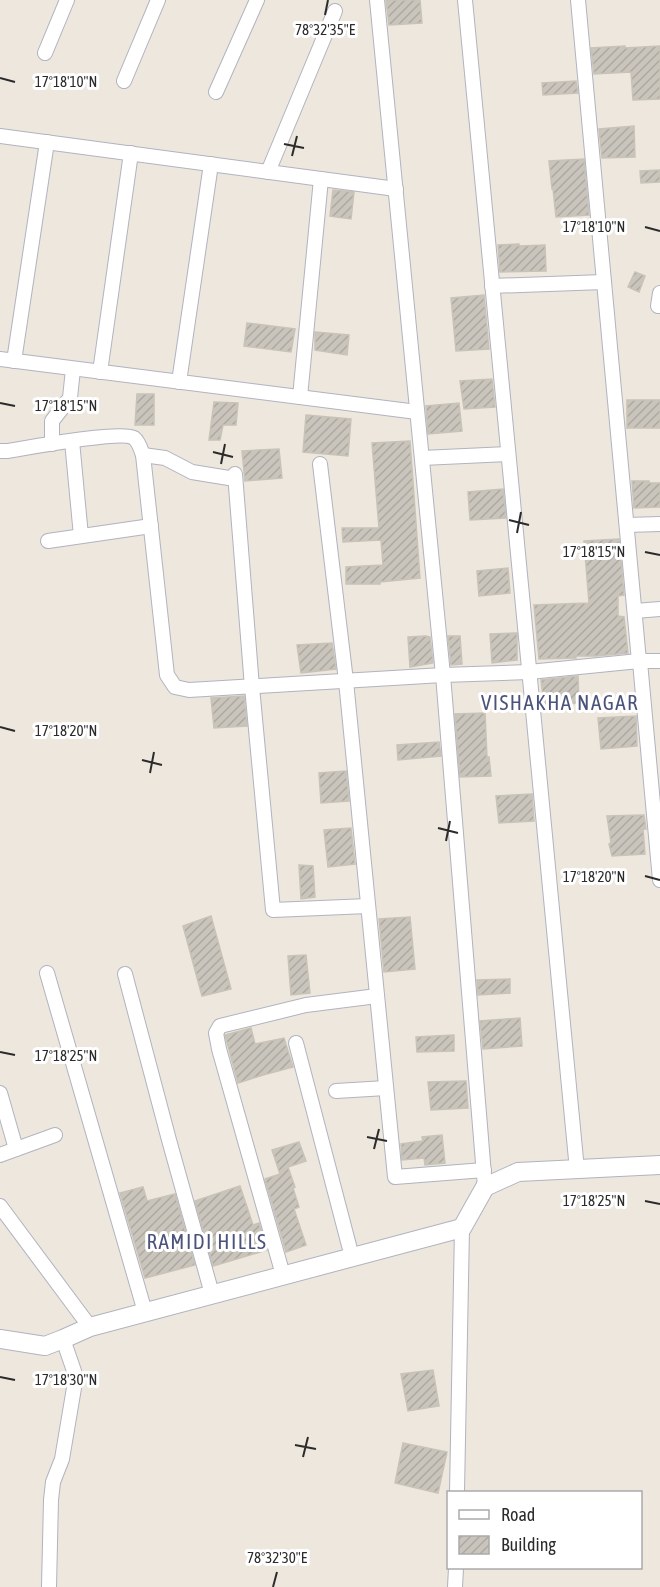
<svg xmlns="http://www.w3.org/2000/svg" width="660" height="1587" viewBox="0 0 660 1587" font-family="'Asap Condensed',sans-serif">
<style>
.building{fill:url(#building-hatch);stroke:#c9c3b7;stroke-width:1.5}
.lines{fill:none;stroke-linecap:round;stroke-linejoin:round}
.street-casing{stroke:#b1b3bf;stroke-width:16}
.secondary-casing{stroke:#b1b3bf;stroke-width:20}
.street{stroke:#fff;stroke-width:14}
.secondary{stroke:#fff;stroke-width:18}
.ticks{fill:none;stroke:#2b2b2b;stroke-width:2}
.labels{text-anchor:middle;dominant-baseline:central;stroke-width:6;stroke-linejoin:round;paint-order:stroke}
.neighbourhood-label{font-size:21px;letter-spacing:1.5px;fill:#4b527c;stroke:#fff}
.ticks-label{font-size:15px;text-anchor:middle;fill:#2b2b2b;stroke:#fff;stroke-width:6;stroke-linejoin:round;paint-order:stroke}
</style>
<defs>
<pattern id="building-hatch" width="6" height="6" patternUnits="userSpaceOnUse" patternTransform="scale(1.5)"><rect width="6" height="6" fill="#c9c5bc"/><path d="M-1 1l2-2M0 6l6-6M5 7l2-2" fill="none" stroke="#ada9a2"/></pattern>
</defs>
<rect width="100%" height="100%" fill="#ede7de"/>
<g class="building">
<path d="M386 0H420L422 23 389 25Z"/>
<path d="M625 46V48L660 46V99L633 100 631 72 594 74 591 48Z"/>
<path d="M576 81 578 93 543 95 542 83Z"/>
<path d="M634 126 635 157 602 158 599 129Z"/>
<path d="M584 159 589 215 556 217 553 189H552L549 161Z"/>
<path d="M660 170V182L641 183 640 171Z"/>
<path d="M333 190 354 192 351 219 330 216Z"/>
<path d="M519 244V246L545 245 546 271 500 272 498 245Z"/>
<path d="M635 272 645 276 639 292 628 287Z"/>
<path d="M484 295 489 349 456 351 451 298Z"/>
<path d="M247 323 295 329 291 352 244 346Z"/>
<path d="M315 332 349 335 347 355 315 350Z"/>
<path d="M492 379 495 407 464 409 460 381Z"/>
<path d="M137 394H154V425H135Z"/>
<rect x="627" y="400" width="33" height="28"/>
<path d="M214 402 238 403 236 425H223L220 440H209Z"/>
<path d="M459 403 462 431 428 434 426 406Z"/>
<path d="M306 415 351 419 348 456 303 452Z"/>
<path d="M410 441 420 578 380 582V584H346V567L383 565 381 540 343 542 342 528H379L372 443Z"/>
<path d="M279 449 282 478 245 481 242 451Z"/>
<path d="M632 481H649V483H660V507L634 508Z"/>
<path d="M503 489 506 518 470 520 468 492Z"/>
<path d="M619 539 624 595 618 596V616L624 617 628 653 595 656H576V658L539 659 534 605 589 603 584 541Z"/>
<path d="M508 568 510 593 479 596 477 571Z"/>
<path d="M517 633V660L492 663 490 634Z"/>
<path d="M426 636 430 637 433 663 410 667 408 637Z"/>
<path d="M448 636H460L462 664 451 665Z"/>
<path d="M332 643 336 669 301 673 297 645Z"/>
<path d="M578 676 579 703 544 706 541 680Z"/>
<path d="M244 696 247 726 214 728 211 698Z"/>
<path d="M485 713 487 757H489L491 776 460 777 455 714Z"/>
<path d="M636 716 637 746 601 749 598 718Z"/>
<path d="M439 742 441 756 398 760 397 745Z"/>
<path d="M346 771 349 801 321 803 319 773Z"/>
<path d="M532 794 534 821 499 823 496 796Z"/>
<path d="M644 815 646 829H643L645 854 612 856 609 844 611 843 607 816Z"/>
<path d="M351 828 355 864 328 867 324 830Z"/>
<path d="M299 865 313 866 315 897 301 899Z"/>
<path d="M211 916 231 989 202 996 183 926Z"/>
<path d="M410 917 415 969 384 972 379 919Z"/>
<path d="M306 955 310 993 291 995 288 956Z"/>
<path d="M510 979V993L478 995 477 980Z"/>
<path d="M520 1018 522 1046 483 1049 480 1021Z"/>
<path d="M251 1028 255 1044 284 1038 293 1067 263 1075 238 1083 225 1035Z"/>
<path d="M454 1035V1051L417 1052 416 1037Z"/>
<path d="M466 1081 468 1108 431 1110 428 1082Z"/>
<path d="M442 1135 445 1163 425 1165 424 1158 402 1160 401 1144 423 1141 422 1137Z"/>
<path d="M299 1142 306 1161 288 1167 295 1187 293 1188 299 1207 294 1209 306 1245 286 1252 265 1179 280 1174 272 1150Z"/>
<path d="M240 1186 253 1225 259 1223 267 1250 213 1266 195 1201Z"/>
<path d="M143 1187 147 1201 175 1194 195 1265 145 1278 120 1193Z"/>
<path d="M433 1370 439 1406 408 1411 401 1374Z"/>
<path d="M403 1443 447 1452 438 1493 395 1483Z"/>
</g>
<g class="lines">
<defs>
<g id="street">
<path d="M377 0 443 675 485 1187"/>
<path d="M465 0 577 1170"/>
<path d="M578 0 639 661"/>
<path d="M45 53 67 0"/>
<path d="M124 81 158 0"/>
<path d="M216 92 257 0"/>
<path d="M0 136 396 189"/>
<path d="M268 172 335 11"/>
<path d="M492 286 604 282"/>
<path d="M660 293 658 306H660"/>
<path d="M0 359 417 412"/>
<path d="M14 361 47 142"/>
<path d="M100 372 131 153"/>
<path d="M179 382 211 164"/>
<path d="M300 397 321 179"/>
<path d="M72 441 81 536"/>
<path d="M52 444V421L70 398 73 369"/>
<path d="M0 451H7C26 448 122 430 134 438 139 442 141 450 143 455L167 675 175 687 189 690 443 675 529 672 639 661H660"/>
<path d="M143 455 165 458 192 472 235 479"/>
<path d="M422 458 508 454"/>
<path d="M320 464 346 681 395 1177 484 1170"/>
<path d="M235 474 252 687 273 910 368 906"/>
<path d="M627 525 660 524"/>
<path d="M48 541 151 526"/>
<path d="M635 611 660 609"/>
<path d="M640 662 660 880"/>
<path d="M47 973 145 1312"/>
<path d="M125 974 169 1140 212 1294"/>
<path d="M296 1043 352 1257"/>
<path d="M336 1091 386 1088"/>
<path d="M0 1093 16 1149"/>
<path d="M0 1155 55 1135"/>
<path d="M0 1206 90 1327"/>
<path d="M283 1275 219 1049 216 1033 220 1026 306 1005 377 996"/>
<path d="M457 1492 462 1228"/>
<path d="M49 1587 51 1500 53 1482 62 1459 75 1382 74 1371 63 1339"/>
<path d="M455 1587 456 1568"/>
</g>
<path id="secondary" d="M0 1339 45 1346 63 1339 90 1327 462 1228 485 1187 518 1172 660 1165"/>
</defs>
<use href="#street" class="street-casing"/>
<use href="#secondary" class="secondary-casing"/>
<use href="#street" class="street"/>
<use href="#secondary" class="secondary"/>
</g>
<path class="ticks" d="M325 15 328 0M0 78 15 82M284 144 304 148M292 156 297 136M645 227 660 231M0 403 15 406M213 452 233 457M221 464 225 444M509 520 529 525M517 533 521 512M645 552 660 555M0 727 15 731M142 760 162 765M150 773 154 752M438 828 458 833M446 841 450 821M645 876 660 880M0 1052 15 1055M367 1137 387 1141M374 1149 379 1129M645 1201 660 1204M0 1377 15 1380M295 1445 316 1449M303 1457 308 1437M273 1587 277 1572"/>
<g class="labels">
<g class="neighbourhood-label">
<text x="560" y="702">VISHAKHA NAGAR</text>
<text x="207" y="1241">RAMIDI HILLS</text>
</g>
</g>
<g class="ticks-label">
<text x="325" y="35">78°32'35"E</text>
<text x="66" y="87">17°18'10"N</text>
<text x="594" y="232">17°18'10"N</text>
<text x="66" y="411">17°18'15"N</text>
<text x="594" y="557">17°18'15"N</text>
<text x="66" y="736">17°18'20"N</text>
<text x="594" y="882">17°18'20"N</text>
<text x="66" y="1061">17°18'25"N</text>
<text x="594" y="1206">17°18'25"N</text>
<text x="66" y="1385">17°18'30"N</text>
<text x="277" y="1563">78°32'30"E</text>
</g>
<rect x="447" y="1491" width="195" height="78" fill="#ffffff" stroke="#aaaaaa" stroke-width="1.5"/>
<rect x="459" y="1510" width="30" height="9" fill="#ffffff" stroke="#aaaaaa" stroke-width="1.5"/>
<text x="501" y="1521" font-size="18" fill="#2b2b2b">Road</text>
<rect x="459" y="1536" width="30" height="18" fill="url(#building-hatch)" stroke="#aaaaaa" stroke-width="1.5"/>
<text x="501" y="1551" font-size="18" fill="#2b2b2b">Building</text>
</svg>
